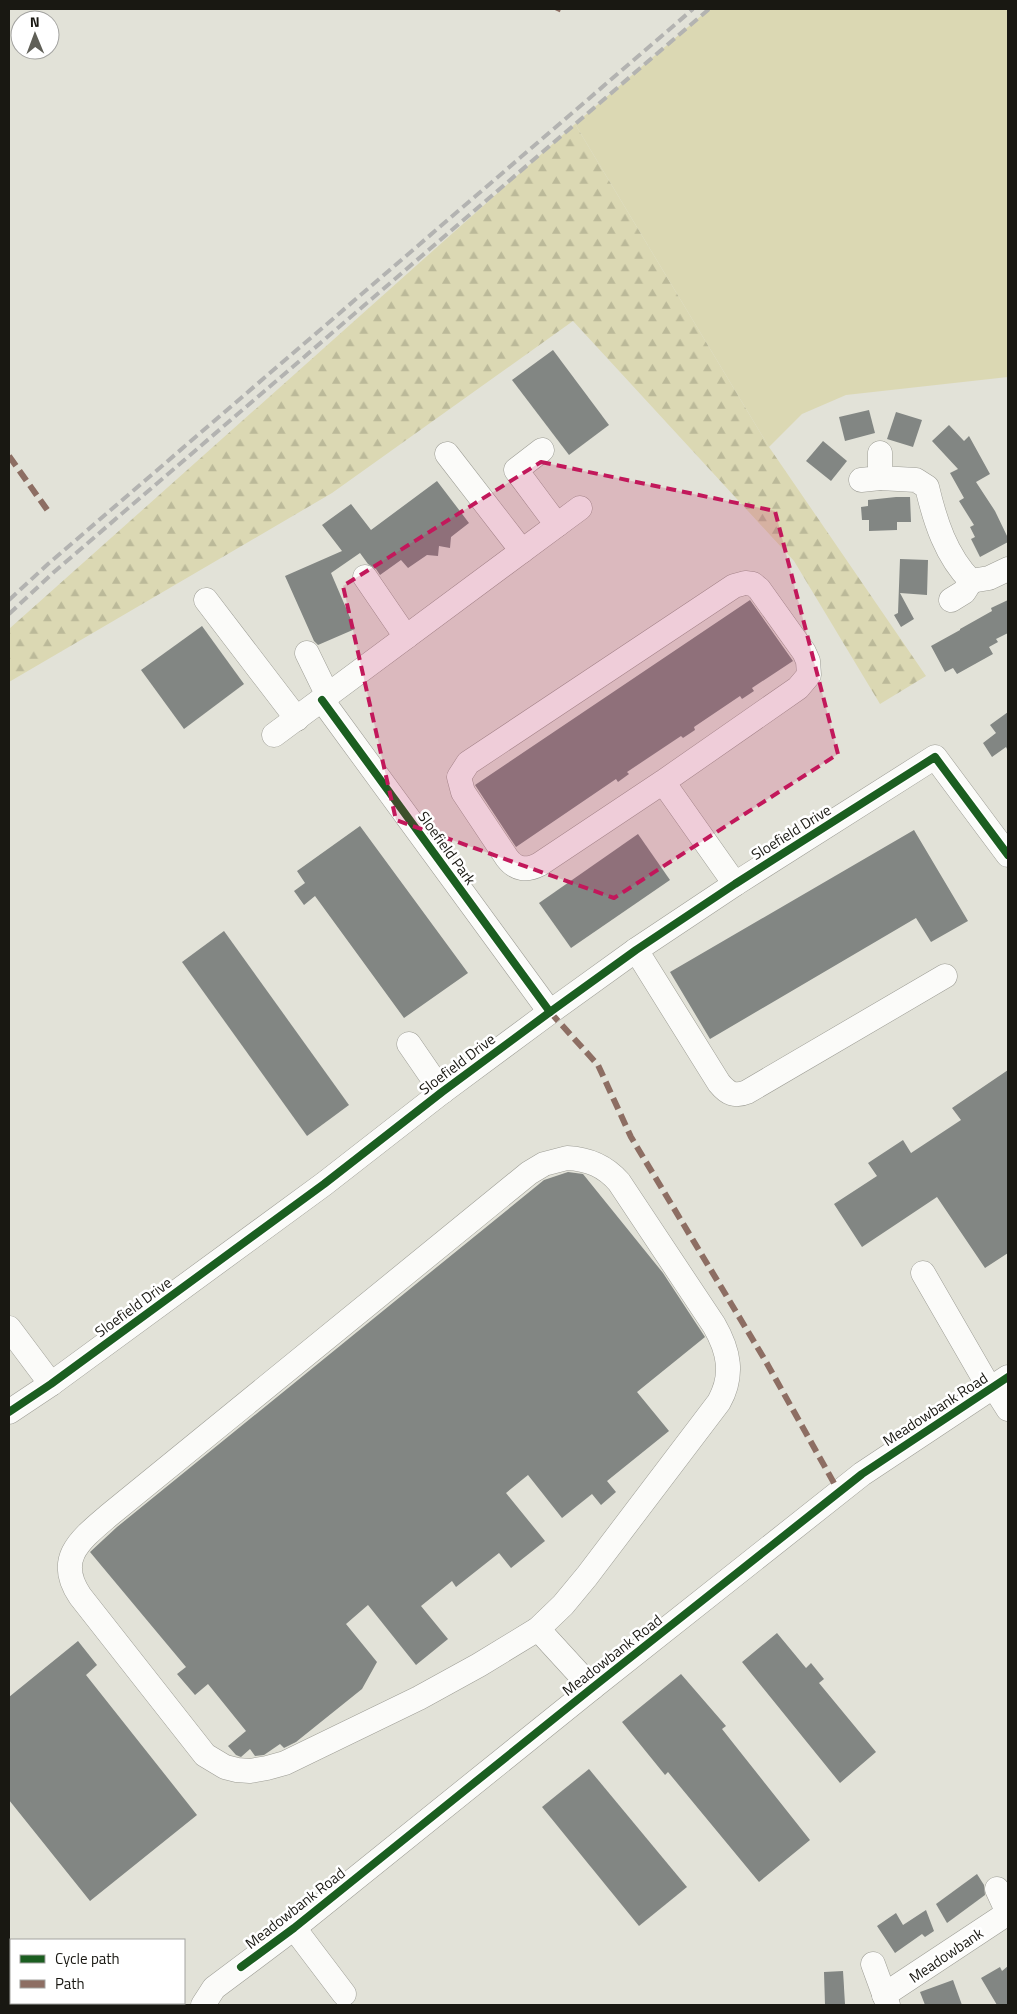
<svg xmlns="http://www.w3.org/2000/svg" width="1017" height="2014" viewBox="0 0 1017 2014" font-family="'Titillium Web',sans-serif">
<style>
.grass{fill:#dbd8b3}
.forest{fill:url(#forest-firs)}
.building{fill:#828683}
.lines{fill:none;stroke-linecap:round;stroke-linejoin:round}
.minor-casing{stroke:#9d9d95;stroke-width:25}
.minor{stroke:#fbfbf9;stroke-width:24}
.rail{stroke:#b3b3b1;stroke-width:4;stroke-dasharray:10 5;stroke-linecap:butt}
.quiet{stroke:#8d6e63;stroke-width:6;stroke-dasharray:12 6;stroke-linecap:butt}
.cycleway-casing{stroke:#fff;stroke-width:11}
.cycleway{stroke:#1b5e20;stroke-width:8}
.marked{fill:#c2185b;fill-opacity:0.2;stroke:#c2185b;stroke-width:4;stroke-dasharray:10 6;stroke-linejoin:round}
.labels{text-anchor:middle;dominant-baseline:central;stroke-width:5;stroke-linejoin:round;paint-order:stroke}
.street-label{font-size:15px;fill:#191812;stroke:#fff}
</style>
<defs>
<pattern id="forest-firs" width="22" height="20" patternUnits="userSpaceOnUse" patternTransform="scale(1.25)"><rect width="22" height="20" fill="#dbd8b3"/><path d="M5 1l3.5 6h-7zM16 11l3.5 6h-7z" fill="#bbb999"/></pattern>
</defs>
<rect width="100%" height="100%" fill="#e2e2d8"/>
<path class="grass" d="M709 9H1008V377L846 395 802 414 769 447 575 124Z"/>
<path class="forest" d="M575 124 769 447 926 676 880 704 794 561 573 321 332 493 9 682V629Z"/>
<g class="building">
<path d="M553 350 609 425 569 455 512 380Z"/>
<path d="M869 410 875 433 845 441 839 417Z"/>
<path d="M896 412 922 420 913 447 887 439Z"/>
<path d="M949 425 964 441 969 436 990 474 976 482 995 511 1008 538V542L980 557 971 539 975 537 970 527 974 525 959 501 964 498 950 473 958 469 932 441Z"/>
<path d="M823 441 847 461 831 481 806 461Z"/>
<path d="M437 481 469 523 451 537 450 548 439 546 438 556 427 555 408 568 401 560 380 575 376 569 368 564 360 553 331 573 355 629 318 645 314 641 285 576 342 551 322 525 351 504 371 530Z"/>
<path d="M896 497H910L911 522H897V530L869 531V520H862L861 507 868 506V500Z"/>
<path d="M900 559 928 560 927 595 900 593 914 619 901 627 894 615 898 613Z"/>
<path d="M750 600 793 661 752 688 754 691 742 699 740 696 694 727 695 730 683 738 681 736 627 772 629 774 618 782 616 779 516 847 475 785Z"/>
<path d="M1008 600V633L996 639 998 642 989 647 993 654 957 674 953 668 945 672 931 646 960 630V629L992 611 991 608Z"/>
<path d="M202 626 244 684 184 729 141 670Z"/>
<path d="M1008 712V751L1006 747 992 757 983 743 996 733 990 725Z"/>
<path d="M360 826 468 973 404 1018 315 896 304 905 294 891 305 883 297 871Z"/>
<path d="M914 830 968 921 931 942 916 918 710 1039 670 972Z"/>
<path d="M638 834 670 880 571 948 539 903Z"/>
<path d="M224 931 349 1105 307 1136 182 962Z"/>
<path d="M1008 1070V1253L985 1268 937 1197 862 1247 834 1204 877 1176 868 1163 903 1140 911 1153 961 1120 952 1108Z"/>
<path d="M568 1172 583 1174 663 1273 705 1337 637 1392 669 1431 607 1481 616 1492 601 1505 592 1494 562 1518 528 1475 506 1493 545 1541 511 1568 499 1553 456 1587 452 1581 421 1606 448 1639 416 1665 368 1605 346 1624 377 1662 362 1689 296 1742 284 1748 280 1744 264 1755 255 1756 250 1749 241 1757 236 1755 228 1746 246 1731 208 1684 195 1695 177 1674 186 1667 90 1552 117 1527 544 1180Z"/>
<path d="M777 1633 806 1668 811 1663 824 1679 819 1683 876 1752 840 1783 742 1662Z"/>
<path d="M78 1641 97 1665 86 1675 197 1815 90 1901 9 1800V1697Z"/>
<path d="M681 1674 726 1726 722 1729 810 1840 759 1882 668 1772 665 1775 622 1722Z"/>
<path d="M589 1769 687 1887 639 1926 542 1807Z"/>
<path d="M977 1874 984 1885 985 1895 947 1923 936 1904Z"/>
<path d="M926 1910 934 1931 925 1937 922 1934 895 1953 877 1926 896 1913 903 1925Z"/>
<path d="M1008 1966V2005H997L981 1978 1000 1967 1002 1971Z"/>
<path d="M843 1971 845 2004 825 2005 824 1972Z"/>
<path d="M953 1980 962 2005H925L920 1992Z"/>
</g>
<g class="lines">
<defs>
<g id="minor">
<path d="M542 450 516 470 557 525"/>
<path d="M447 454 522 551"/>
<path d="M880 478 916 480 927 487C935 521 946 556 971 581L989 578 1008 569"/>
<path d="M861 480 880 478V453"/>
<path d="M365 577 406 637"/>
<path d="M206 600 297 719"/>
<path d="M951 600 964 592 971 581"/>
<path d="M307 653 328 696"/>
<path d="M322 700 550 1012"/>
<path d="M274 735 580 508"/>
<path d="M663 782 798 688 809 675 808 661 804 652 759 589 753 584 745 583 734 586 468 763 459 777 463 792 507 858C516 870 527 871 540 864L663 782 735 884"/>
<path d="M636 950 719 1083C728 1094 735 1097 747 1092L945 976"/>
<path d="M409 1044 442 1092"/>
<path d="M567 1158C589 1159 605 1166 619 1182L714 1325C729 1351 734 1375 719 1402L587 1576 563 1605 538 1629 479 1665 419 1698 285 1763 267 1768 250 1771 237 1770 225 1767 205 1755 80 1596C55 1559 80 1540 108 1516L529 1173 544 1164Z"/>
<path d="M923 1273 990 1389"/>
<path d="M9 1328 51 1384"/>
<path d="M994 1387 1008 1409"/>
<path d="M9 1412 51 1384 324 1184 442 1092 550 1012 636 950 735 884 935 757 1008 855"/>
<path d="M538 1629 592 1688"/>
<path d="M997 1889 1008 1913"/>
<path d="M294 1928 344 1994"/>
<path d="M873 1964 888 2005"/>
<path d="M884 1995 1008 1913"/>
<path d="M203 2005 214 1988 294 1928 592 1688 862 1474 1008 1377"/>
</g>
</defs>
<use href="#minor" class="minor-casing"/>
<use href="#minor" class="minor"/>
<g class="rail">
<path d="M9 600 48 564 693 9"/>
<path d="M9 614 54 572 709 9"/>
</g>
<g class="quiet">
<path d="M557 11 558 9"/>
<path d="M9 456 48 511"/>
<path d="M550 1012 598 1065 631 1137 765 1360 839 1492"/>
</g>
<defs>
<g id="cycleway">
<path d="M322 700 550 1012"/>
<path d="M9 1412 51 1384 324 1184 442 1092 550 1012 636 950 735 884 935 757 1008 855"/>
<path d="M241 1967 294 1928 592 1688 862 1474 1008 1377"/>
</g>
</defs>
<use href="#cycleway" class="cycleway-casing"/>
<use href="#cycleway" class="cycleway"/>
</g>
<path class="marked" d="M541 462 775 511 838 754 614 898 396 820 343 586Z"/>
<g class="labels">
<g class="street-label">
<text transform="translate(791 832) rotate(-32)">Sloefield Drive</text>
<text transform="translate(447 848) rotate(54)">Sloefield Park</text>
<text transform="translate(457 1064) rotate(-37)">Sloefield Drive</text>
<text transform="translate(133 1307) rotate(-36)">Sloefield Drive</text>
<text transform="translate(935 1409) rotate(-33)">Meadowbank Road</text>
<text transform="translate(612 1655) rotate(-38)">Meadowbank Road</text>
<text transform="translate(295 1908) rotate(-38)">Meadowbank Road</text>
<text transform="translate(946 1955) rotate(-34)">Meadowbank</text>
</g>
</g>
<rect width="1017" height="2014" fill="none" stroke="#191812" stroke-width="20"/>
<rect x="10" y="1939" width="175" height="65" fill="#ffffff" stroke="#a3a3a0"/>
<rect x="20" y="1955" width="25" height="8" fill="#1b5e20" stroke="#a3a3a0"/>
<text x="55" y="1964" font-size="15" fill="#191812">Cycle path</text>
<rect x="20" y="1980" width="25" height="8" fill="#8d6e63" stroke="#a3a3a0"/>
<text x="55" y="1989" font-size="15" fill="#191812">Path</text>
<g transform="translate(35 35) rotate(359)"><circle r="24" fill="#ffffff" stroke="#a3a3a0"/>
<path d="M0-4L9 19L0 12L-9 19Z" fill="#5f5f57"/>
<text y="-8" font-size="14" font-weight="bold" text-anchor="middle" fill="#191812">N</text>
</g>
</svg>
